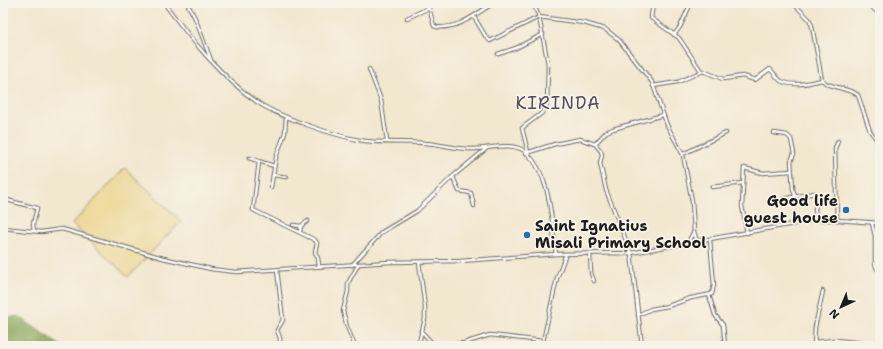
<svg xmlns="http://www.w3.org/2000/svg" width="883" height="349" viewBox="0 0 883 349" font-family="'Shantell Sans',sans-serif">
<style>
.forest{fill:#8ca85b;stroke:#54623c}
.sand{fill:#eeda9e;stroke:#857b5d}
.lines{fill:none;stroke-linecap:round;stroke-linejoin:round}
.street-casing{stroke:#67635b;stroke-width:4.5}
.street{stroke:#fff;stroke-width:2.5}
.poi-dot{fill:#1f6fb2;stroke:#f7f3e8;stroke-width:1.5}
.labels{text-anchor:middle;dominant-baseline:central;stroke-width:3.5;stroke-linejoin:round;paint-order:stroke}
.poi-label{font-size:15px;font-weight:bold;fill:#1c1c1c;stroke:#f7f3e8;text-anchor:end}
.quarter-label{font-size:17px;letter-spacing:1px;fill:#534959;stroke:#f7f3e8}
</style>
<rect width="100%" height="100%" fill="#f7f3e8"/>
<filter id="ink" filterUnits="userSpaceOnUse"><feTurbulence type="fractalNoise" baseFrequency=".025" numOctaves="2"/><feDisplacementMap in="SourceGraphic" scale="8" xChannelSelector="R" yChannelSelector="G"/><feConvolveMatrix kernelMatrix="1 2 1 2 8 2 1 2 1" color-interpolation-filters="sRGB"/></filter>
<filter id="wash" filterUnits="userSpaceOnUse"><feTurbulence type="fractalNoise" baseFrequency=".012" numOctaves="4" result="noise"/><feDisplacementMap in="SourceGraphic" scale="16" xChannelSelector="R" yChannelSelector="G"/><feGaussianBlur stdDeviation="0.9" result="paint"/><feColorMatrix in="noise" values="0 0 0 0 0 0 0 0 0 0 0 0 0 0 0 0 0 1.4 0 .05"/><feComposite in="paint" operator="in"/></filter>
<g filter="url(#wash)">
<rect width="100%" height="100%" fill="#f2e7cf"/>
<path class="forest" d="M18 316 61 346H3V319Z"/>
<path class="sand" d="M125 168 181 221 128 277 72 224Z"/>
</g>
<g filter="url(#ink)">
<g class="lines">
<defs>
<g id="street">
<path d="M164 3C190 38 221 77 257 102 279 117 333 135 359 140 380 144 404 141 425 143 441 144 455 149 470 149 487 150 513 140 527 153 552 178 551 221 556 254"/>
<path d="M187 3 195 18 211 60"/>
<path d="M533 3 539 17 584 23 605 29 619 40 652 82 667 125 683 155 692 201 694 232 697 241"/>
<path d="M653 3 651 18 679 38 701 71"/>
<path d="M793 3 809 19 812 26 822 80 827 84 853 92 858 95 870 131 880 144"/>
<path d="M868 3 880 15"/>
<path d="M474 17 486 37 490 41 539 17 548 64 547 105 542 113 522 128 528 152"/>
<path d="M407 18 429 8 434 26 437 27C460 29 475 14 494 3"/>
<path d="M674 35 680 27 691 3"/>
<path d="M498 54 516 48 543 34"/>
<path d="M369 69 381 100 387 141"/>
<path d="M653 86 678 82 703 71 723 79 743 76 755 80 770 69C774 73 777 78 781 81 794 87 809 83 822 80"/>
<path d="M774 133 787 135 791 139 794 154 791 161 793 189 795 196"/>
<path d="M595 144 606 132 613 129 663 115"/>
<path d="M526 153 555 144 580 139 595 144 601 151 602 155 600 163 606 190 631 253 642 346"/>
<path d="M683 154 726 133"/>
<path d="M249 158 274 166"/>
<path d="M259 162 253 210 315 240 317 243 315 252 318 258 319 266"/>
<path d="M273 175 287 177"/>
<path d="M453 177 459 191 471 193 474 206"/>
<path d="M271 187 276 157 285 133 286 117"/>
<path d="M712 187 743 183"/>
<path d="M3 199 37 208 33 224 34 231"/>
<path d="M770 204 780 202 783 199 815 193 818 196 815 209 816 220"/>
<path d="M837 220 835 148 838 141"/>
<path d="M872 223 875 236V264L877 269 880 270"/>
<path d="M293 225 301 226"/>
<path d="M3 228 41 232 62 229 163 258 211 269 236 272 390 262 460 261 556 254 631 253 816 220H837L880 223"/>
<path d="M300 231 301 226 308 221"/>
<path d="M747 233 742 206 744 168 763 173 791 171"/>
<path d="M688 242 693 233"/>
<path d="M590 254 591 273 594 281"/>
<path d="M352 265 382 232 417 211 451 178 487 148"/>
<path d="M277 270 283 320 277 330 280 338V344L282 346"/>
<path d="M709 295 715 315 723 325 725 346"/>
<path d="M638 315 651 309 668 306 691 298 712 294 714 285 710 240"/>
<path d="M421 331 434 345 464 343 490 335 543 341"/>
<path d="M815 342 835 340 874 344 880 342"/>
<path d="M725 345 745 346"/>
<path d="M355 346 347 327 343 311 348 291V283L358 265"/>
<path d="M418 346 425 319V307L419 262"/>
<path d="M542 346 557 278 566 254"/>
<path d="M814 346 815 327 823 291"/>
</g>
</defs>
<use href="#street" class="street-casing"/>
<use href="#street" class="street"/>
</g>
</g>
<g class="poi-dot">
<circle cx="846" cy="210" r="4"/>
<circle cx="527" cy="235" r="4"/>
</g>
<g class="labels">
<g class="poi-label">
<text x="838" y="201">Good life<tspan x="838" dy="17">guest house</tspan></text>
<text x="535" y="226" text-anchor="start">Saint Ignatius<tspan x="535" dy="17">Misali Primary School</tspan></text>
</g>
<g class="quarter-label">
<text x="558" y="103">KIRINDA</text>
</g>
</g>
<rect width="883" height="349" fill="none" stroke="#f7f3e8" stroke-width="16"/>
<g transform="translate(841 307) rotate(224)" stroke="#f7f3e8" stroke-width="3" paint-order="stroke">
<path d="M0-3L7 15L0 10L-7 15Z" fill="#1c1c1c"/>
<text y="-6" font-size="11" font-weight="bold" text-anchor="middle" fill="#1c1c1c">N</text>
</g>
</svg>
